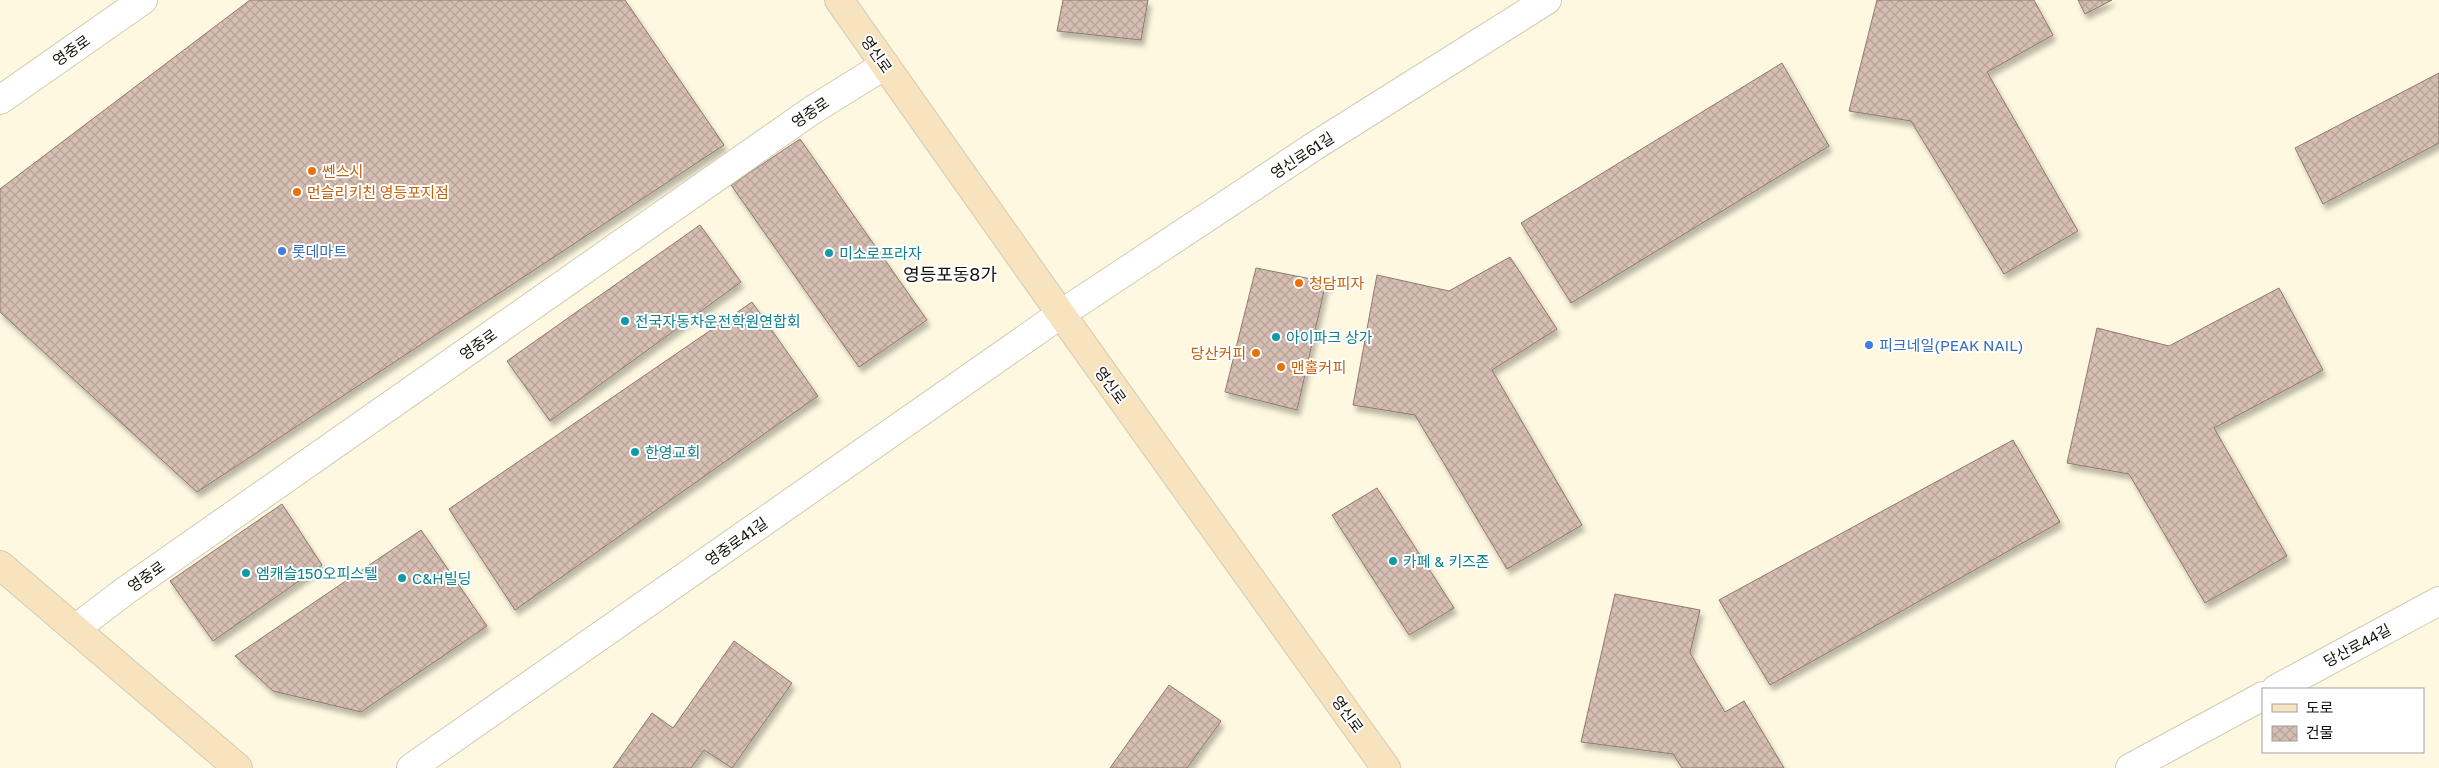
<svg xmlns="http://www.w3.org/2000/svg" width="2439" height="768" viewBox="0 0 2439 768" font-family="'Golos Text','Noto Sans KR',sans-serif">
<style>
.building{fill:url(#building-cross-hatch);stroke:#8f796e;filter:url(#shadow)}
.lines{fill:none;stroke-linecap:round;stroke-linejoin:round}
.minor-casing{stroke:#d2cbb4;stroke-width:30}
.tertiary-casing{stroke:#d2cbb4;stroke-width:30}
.secondary-casing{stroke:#d2cbb4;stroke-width:30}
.minor{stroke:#fff;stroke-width:28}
.tertiary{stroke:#fff;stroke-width:28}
.secondary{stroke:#f7e4bf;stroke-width:28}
.food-dot{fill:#e8710a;stroke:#fff;stroke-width:2}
.shop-dot{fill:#3f7fe0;stroke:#fff;stroke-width:2}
.culture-dot{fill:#0f9aa8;stroke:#fff;stroke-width:2}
.labels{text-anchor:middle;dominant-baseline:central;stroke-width:4;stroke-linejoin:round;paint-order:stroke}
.street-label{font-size:15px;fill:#131109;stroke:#fff}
.food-label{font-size:15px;fill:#c56008;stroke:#fff;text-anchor:start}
.shop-label{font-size:15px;fill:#366cbe;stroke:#fff;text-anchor:start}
.culture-label{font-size:15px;fill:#0d838f;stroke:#fff;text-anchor:start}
.quarter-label{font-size:18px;fill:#131109;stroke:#fff}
</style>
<defs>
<pattern id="building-cross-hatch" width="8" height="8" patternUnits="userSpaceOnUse" patternTransform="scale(1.25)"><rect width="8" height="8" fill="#d6beb2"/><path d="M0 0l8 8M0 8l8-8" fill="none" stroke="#b7a298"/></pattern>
<filter id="shadow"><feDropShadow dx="3" dy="5.5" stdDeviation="2.5" flood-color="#0004"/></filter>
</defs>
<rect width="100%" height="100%" fill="#fef8e0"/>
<g class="building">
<path d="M250 0H625L724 145 197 492 0 312V189Z"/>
<path d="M1063 0H1148L1141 40 1057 31Z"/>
<path d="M1877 0H2034L2053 35 1987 72 2078 231 2004 274 1911 121 1849 111Z"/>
<path d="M2078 0H2112L2085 14Z"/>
<path d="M1782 63 1829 146 1571 303 1521 223Z"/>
<path d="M2439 73V143L2323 204 2295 148Z"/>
<path d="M800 139 927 320 859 367 731 185Z"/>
<path d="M700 225 741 282 550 421 507 361Z"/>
<path d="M1510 257 1557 329 1492 370 1582 525 1507 569 1415 415 1353 405 1377 275 1449 291Z"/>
<path d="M1256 268 1326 282 1297 410 1225 392Z"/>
<path d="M2279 288 2323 370 2214 428 2287 556 2205 603 2129 474 2067 463 2097 328 2169 346Z"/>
<path d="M752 302 818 396 515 610 449 509Z"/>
<path d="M2013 440 2060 522 1770 685 1719 600Z"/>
<path d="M1377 488 1454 608 1409 635 1332 515Z"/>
<path d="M282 504 322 565 213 641 170 581Z"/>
<path d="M421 530 487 626 361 712 273 691 235 656Z"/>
<path d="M1615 594 1700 610 1690 653 1725 712 1744 701 1784 768H1682L1673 754 1581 742Z"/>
<path d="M734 641 792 683 732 768 704 750 691 768H613L652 713 673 728Z"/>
<path d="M1169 685 1221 721 1187 768H1110Z"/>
</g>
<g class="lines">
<defs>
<g id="minor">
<path d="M0 100 143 0"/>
<path d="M75 629 125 591 811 111 885 65"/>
<path d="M2276 689 2439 601"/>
<path d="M2130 768 2263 696"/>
</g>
<path id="tertiary" d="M411 768 1061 314 1313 147 1547 0"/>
<g id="secondary">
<path d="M839 0 1061 314 1386 768"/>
<path d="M0 565 238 768"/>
</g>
</defs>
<use href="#minor" class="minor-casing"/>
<use href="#tertiary" class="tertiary-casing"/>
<use href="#secondary" class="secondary-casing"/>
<use href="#minor" class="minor"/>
<use href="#tertiary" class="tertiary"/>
<use href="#secondary" class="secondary"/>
</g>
<g class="food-dot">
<circle cx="312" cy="171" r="5"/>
<circle cx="297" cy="192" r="5"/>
<circle cx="1299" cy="283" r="5"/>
<circle cx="1256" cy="353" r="5"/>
<circle cx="1281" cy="367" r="5"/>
</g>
<g class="shop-dot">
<circle cx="282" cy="251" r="5"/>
<circle cx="1869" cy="345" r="5"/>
</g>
<g class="culture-dot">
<circle cx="829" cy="253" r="5"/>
<circle cx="625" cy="321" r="5"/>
<circle cx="1276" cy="337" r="5"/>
<circle cx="635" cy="452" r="5"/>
<circle cx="1393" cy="561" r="5"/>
<circle cx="246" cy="573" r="5"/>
<circle cx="402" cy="578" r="5"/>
</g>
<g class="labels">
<g class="street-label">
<text transform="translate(71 50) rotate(-35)">영중로</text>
<text transform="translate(877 54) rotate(55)">영신로</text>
<text transform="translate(810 112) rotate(-34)">영중로</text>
<text transform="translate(1302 155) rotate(-33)">영신로61길</text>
<text transform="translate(478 344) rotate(-35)">영중로</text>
<text transform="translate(1111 385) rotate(54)">영신로</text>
<text transform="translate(736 541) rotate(-35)">영중로41길</text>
<text transform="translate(146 576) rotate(-35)">영중로</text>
<text transform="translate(2357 645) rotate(-28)">당산로44길</text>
<text transform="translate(1348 714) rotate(54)">영신로</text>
</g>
<g class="food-label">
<text x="322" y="171">쎈스시</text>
<text x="307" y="192">먼슬리키친 영등포지점</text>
<text x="1309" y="283">청담피자</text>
<text x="1246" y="353" text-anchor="end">당산커피</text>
<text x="1291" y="367">맨홀커피</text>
</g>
<g class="shop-label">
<text x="292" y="251">롯데마트</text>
<text x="1879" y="345">피크네일(PEAK NAIL)</text>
</g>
<g class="culture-label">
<text x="839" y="253">미소로프라자</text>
<text x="635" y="321">전국자동차운전학원연합회</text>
<text x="1286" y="337">아이파크 상가</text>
<text x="645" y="452">한영교회</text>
<text x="1403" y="561">카페 &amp; 키즈존</text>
<text x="256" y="573">엠캐슬150오피스텔</text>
<text x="412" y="578">C&amp;H빌딩</text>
</g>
<g class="quarter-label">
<text x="950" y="274">영등포동8가</text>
</g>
</g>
<rect x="2262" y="688" width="162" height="65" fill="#ffffff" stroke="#a1a09d"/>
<rect x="2272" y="704" width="25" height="8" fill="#f7e4bf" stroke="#a1a09d"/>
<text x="2306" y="713" font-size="15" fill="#131109">도로</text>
<rect x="2272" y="726" width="25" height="15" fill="url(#building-cross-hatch)" stroke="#a1a09d"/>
<text x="2306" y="738" font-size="15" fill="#131109">건물</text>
</svg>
